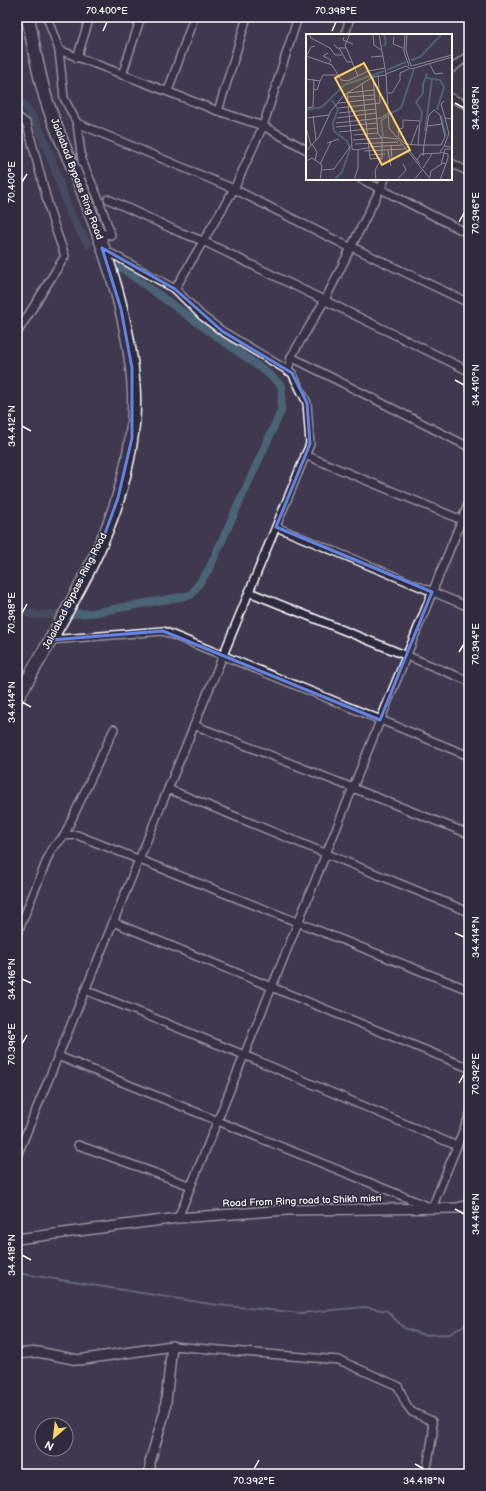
<svg xmlns="http://www.w3.org/2000/svg" width="486" height="1491" viewBox="0 0 486 1491" font-family="'Balsamiq Sans',sans-serif">
<style>
.lines{fill:none;stroke-linecap:round;stroke-linejoin:round}
.stream{stroke:#93a1ad;stroke-width:2}
.canal{stroke:#4b6376;stroke-width:8}
.minor-casing{stroke:#fff;stroke-width:10}
.tertiary-casing{stroke:#fff;stroke-width:12}
.trunk-casing{stroke:#fff;stroke-width:15}
.minor{stroke:#2f2a3d;stroke-width:7}
.tertiary{stroke:#2f2a3d;stroke-width:9}
.trunk{stroke:#2f2a3d;stroke-width:12}
.marked{fill:none;stroke:#6183e4;stroke-width:3;stroke-linejoin:round}
.ticks{fill:none;stroke:#fff;stroke-width:1.5}
.labels{text-anchor:middle;dominant-baseline:central;stroke-width:3;stroke-linejoin:round;paint-order:stroke}
.street-label{font-size:10px;fill:#fff;stroke:#2f2a3d}
.inset-river{fill:none;stroke:#4b6376;stroke-width:2}
.inset-road{fill:none;stroke:#8c8895;stroke-width:1}
.view{fill:#ffd166;fill-opacity:0.15;stroke:#ffd166;stroke-width:2}
.inset-edge{fill:none;stroke:#fff;stroke-width:2}
.neatline{fill:none;stroke:#fff;stroke-width:1.5}
.ticks-label{font-size:10px;text-anchor:middle;fill:#fff}
</style>
<rect width="100%" height="100%" fill="#3f384e"/>
<filter id="ink" filterUnits="userSpaceOnUse"><feTurbulence type="fractalNoise" baseFrequency=".025" numOctaves="2"/><feDisplacementMap in="SourceGraphic" scale="8" xChannelSelector="R" yChannelSelector="G"/><feConvolveMatrix kernelMatrix="1 2 1 2 8 2 1 2 1" color-interpolation-filters="sRGB"/></filter>
<g filter="url(#ink)">
<g class="lines">
<path class="stream" d="M17 1273 217 1305 301 1313 365 1307 387 1311 404 1328 424 1335 450 1334 469 1322"/>
<g class="canal">
<path d="M17 99C42 115 59 186 71 215 76 225 82 235 88 244"/>
<path d="M17 611 38 615 56 614"/>
<path d="M72 614 92 613 191 595 209 569 281 411 282 386 265 371 120 267"/>
</g>
<defs>
<g id="minor">
<path d="M47 17 59 50 64 98 77 123 82 161 99 200 111 235 99 233"/>
<path d="M345 35 350 17"/>
<path d="M59 50 218 111 263 126 307 150"/>
<path d="M77 58 90 17"/>
<path d="M451 69 469 55"/>
<path d="M122 75 141 17"/>
<path d="M168 91 194 17"/>
<path d="M451 98 469 106"/>
<path d="M218 111 247 17"/>
<path d="M17 116 27 124 52 219 65 256 17 333"/>
<path d="M77 123 234 189 351 248H354L469 303"/>
<path d="M451 163 469 172"/>
<path d="M361 179 469 234"/>
<path d="M108 199 179 232 203 241 469 371"/>
<path d="M175 289 234 189 263 126 298 17"/>
<path d="M291 357 469 447"/>
<path d="M288 371 291 357 325 300 385 179"/>
<path d="M305 455 469 523"/>
<path d="M276 527 469 607"/>
<path d="M249 592 469 681"/>
<path d="M50 640 163 631 469 756"/>
<path d="M194 725 469 834"/>
<path d="M168 789 469 912"/>
<path d="M64 836 114 729"/>
<path d="M113 922 469 1068"/>
<path d="M17 934 51 850 64 836 77 835 469 990"/>
<path d="M85 990 244 1055 457 1146"/>
<path d="M58 1056 432 1208 469 1116"/>
<path d="M78 1145 191 1186"/>
<path d="M17 1156 310 444 307 403 292 373 222 331 202 316 175 289 103 249"/>
<path d="M178 1218 469 502"/>
<path d="M172 1346 339 1360 398 1386 406 1404 412 1412 432 1421 433 1433 426 1474"/>
</g>
<g id="tertiary">
<path d="M17 1239 178 1218 287 1210 457 1208 469 1205"/>
<path d="M17 1354 38 1352 78 1360 172 1346 165 1411 150 1462V1474"/>
</g>
<path id="trunk" d="M17 699C51 637 98 565 118 498 128 465 135 428 134 394 131 323 106 252 81 187 69 157 52 122 44 92 37 67 33 42 28 17"/>
</defs>
<use href="#minor" class="minor-casing"/>
<use href="#tertiary" class="tertiary-casing"/>
<use href="#trunk" class="trunk-casing"/>
<use href="#minor" class="minor"/>
<use href="#tertiary" class="tertiary"/>
<use href="#trunk" class="trunk"/>
</g>
</g>
<path d="M0 0H486V1491H0ZM102 248 175 289 222 331 292 373 307 403 310 444 276 527 432 592 380 720 163 631 50 640 103 539 118 498 132 438V368L121 309Z" fill="#3f384e" fill-opacity=".55" fill-rule="evenodd"/>
<path class="marked" d="M102 248 175 289 222 331 292 373 307 403 310 444 276 527 432 592 380 720 163 631 50 640 103 539 118 498 132 438V368L121 309Z"/>
<path class="ticks" d="M103 31 107 22M332 31 336 22M455 103 464 108M22 182 27 174M459 222 464 213M455 380 464 385M22 426 31 431M22 613 27 604M459 652 464 644M22 702 31 707M455 933 464 937M22 979 31 983M22 1044 27 1035M459 1083 464 1074M455 1209 464 1214M22 1255 31 1260M415 1464 424 1469M254 1469 259 1460"/>
<g class="labels">
<g class="street-label">
<text transform="translate(77 179) rotate(69)">Jalalabad Bypass Ring Road</text>
<text transform="translate(75 591) rotate(-63)">Jalalabad Bypass Ring Road</text>
<text transform="translate(302 1201) rotate(-2)">Road From Ring road to Shikh misri</text>
</g>
</g>
<g transform="translate(306 34)">
<rect width="146" height="146" fill="#3f384e"/>
<path class="inset-river" d="M78 0 80 9 78 12M105 26 114 23 136 0M81 36 100 28M121 39 120 44 134 46 138 53 131 76M26 66 32 75 27 89 28 97 41 107 44 115 36 138 28 146M0 76 16 73 38 51 78 37M82 81 95 74 108 35M135 82 140 102M115 87 116 78 110 68 117 59V50L120 43M119 97 126 45M77 102 75 87 81 82"/>
<path class="inset-road" d="M3 0 5 4 24 14 29 21H36M44 0 39 11 52 42 62 37 79 34M67 0 68 11 75 16M73 0 80 40 83 94 125 146M99 0 98 18 103 32M101 0 100 16 105 32 146 21M38 3 37 6 47 10M88 3 87 10 97 14M28 10 31 14H40M33 14 41 28H46M22 19 17 22 25 26 23 30M0 22 26 31 35 46 42 47 52 42M0 23 5 13 9 12M65 23 77 22M123 29 129 40 137 39M80 40 100 32 105 35 146 23M67 43 72 100 75 103 91 105M0 45 14 47 17 41H33M56 50 64 125 76 124M7 55 11 56 14 47M82 59H86L94 46V39L103 35M42 63 68 61M138 67 135 70 139 84 146 85M32 69 69 65M0 74 7 73 8 45M33 74 74 69 72 41M128 76 134 81 139 103 135 111H118L123 81ZM33 79 70 75M7 82 10 106M0 84 23 81M31 84 70 79M139 84 143 100 138 112 146 113M30 89 75 84 81 80M121 92 136 90M30 93 71 89M0 94 5 111M33 98 72 94M48 101 72 99M47 106 76 104M21 109 33 105M6 110 11 118 9 126M49 110 92 108M105 110 112 91M46 111V115L49 116 62 114M85 111 86 125M112 111 114 87 97 86V94L93 95 92 103 99 110 112 111H118L117 122M62 113 96 111M103 116 114 130M0 117 13 103 25 77 38 61 67 43 80 41M58 117 99 115M82 117 85 132M63 121 79 120M111 126 115 120 135 119M0 127 6 124 16 131 14 146M14 130 25 108M135 131 139 115H146M117 134 126 120M16 136 28 135 46 110 41 59 68 56M124 143 125 137 137 129 140 130M48 146 52 134V115M70 146 69 136 76 124V103M91 146 100 136 97 130M108 146 116 136M134 146 142 124V120L134 118 138 112"/>
<path class="view" d="M58 29 104 116 76 131 29 44Z"/>
<rect width="146" height="146" class="inset-edge"/>
</g>
<rect width="486" height="1491" fill="none" stroke="#2f2a3d" stroke-width="44"/>
<g transform="translate(54 1437) rotate(208)"><circle r="19" fill="#2f2a3d" stroke="#827f8b"/>
<path d="M0-3L7 15L0 10L-7 15Z" fill="#ffd166"/>
<text y="-6" font-size="11" font-weight="bold" text-anchor="middle" fill="#ffffff">N</text>
</g>
<rect x="22" y="22" width="442" height="1447" class="neatline"/>
<g class="ticks-label">
<text x="107" y="14">70.400°E</text>
<text x="336" y="14">70.398°E</text>
<text transform="translate(475 108) rotate(-90)" y="4">34.408°N</text>
<text transform="translate(11 182) rotate(-90)" y="4">70.400°E</text>
<text transform="translate(475 213) rotate(-90)" y="4">70.396°E</text>
<text transform="translate(475 385) rotate(-90)" y="4">34.410°N</text>
<text transform="translate(11 426) rotate(-90)" y="4">34.412°N</text>
<text transform="translate(11 613) rotate(-90)" y="4">70.398°E</text>
<text transform="translate(475 644) rotate(-90)" y="4">70.394°E</text>
<text transform="translate(11 702) rotate(-90)" y="4">34.414°N</text>
<text transform="translate(475 937) rotate(-90)" y="4">34.414°N</text>
<text transform="translate(11 979) rotate(-90)" y="4">34.416°N</text>
<text transform="translate(11 1044) rotate(-90)" y="4">70.396°E</text>
<text transform="translate(475 1074) rotate(-90)" y="4">70.392°E</text>
<text transform="translate(475 1214) rotate(-90)" y="4">34.416°N</text>
<text transform="translate(11 1255) rotate(-90)" y="4">34.418°N</text>
<text x="254" y="1484">70.392°E</text>
<text x="424" y="1484">34.418°N</text>
</g>
</svg>
